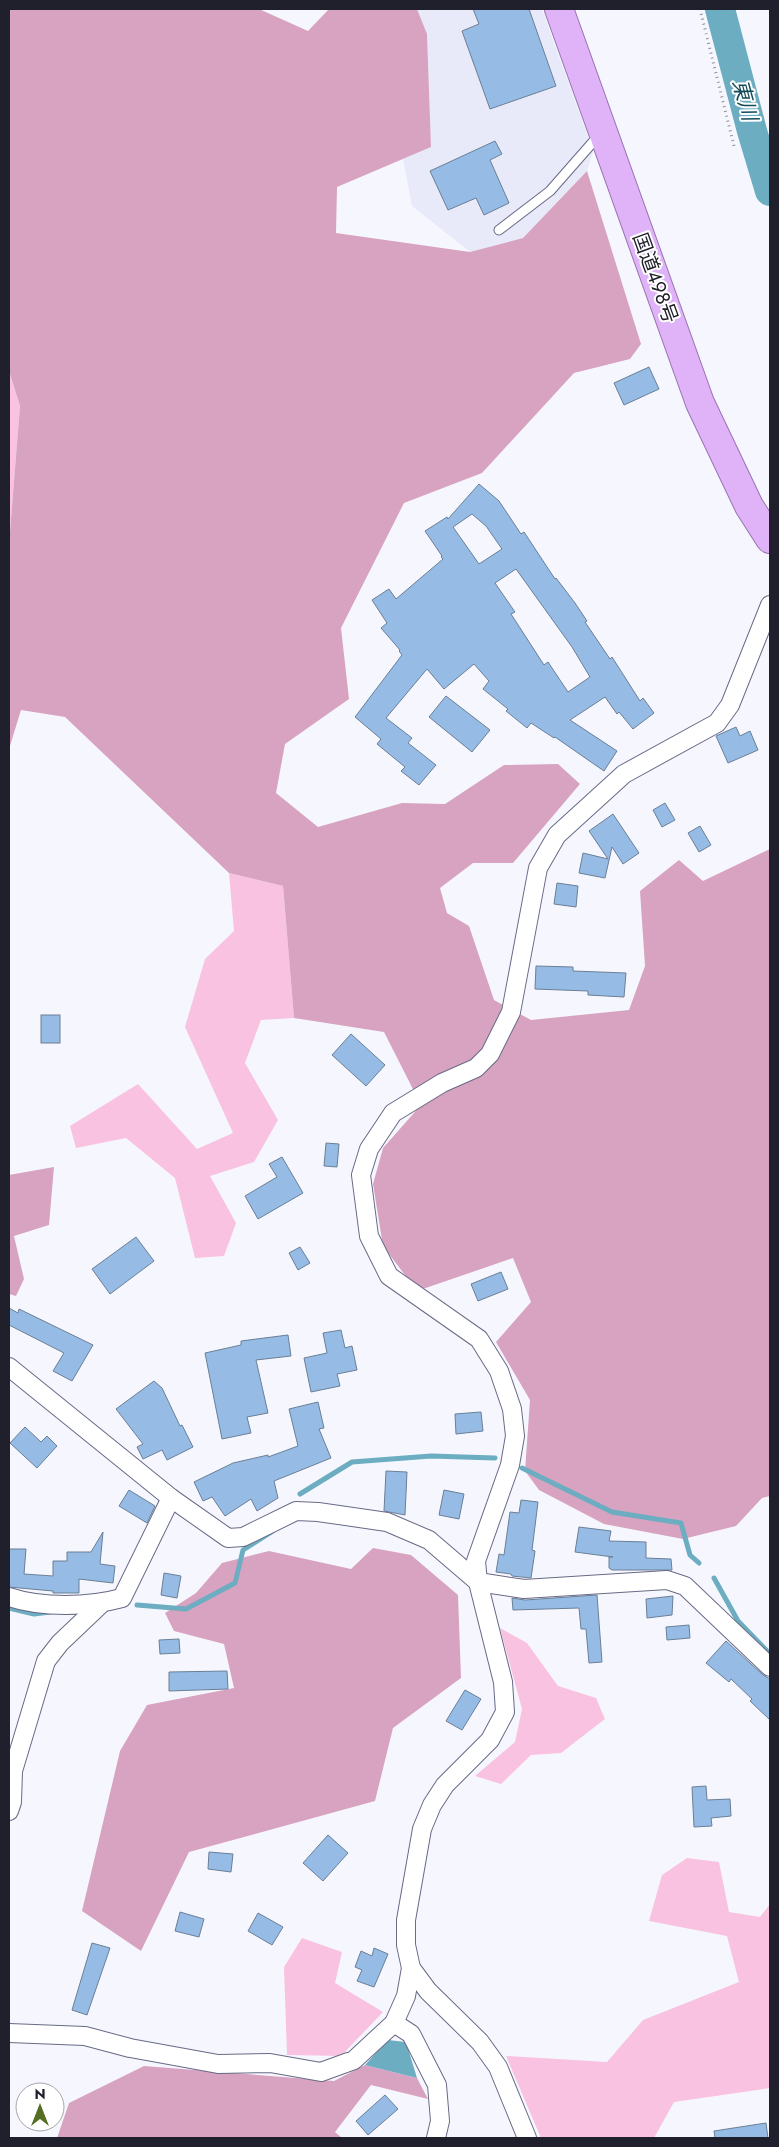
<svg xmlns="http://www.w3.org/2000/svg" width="779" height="2147" viewBox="0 0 779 2147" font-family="Jost,'Noto Sans JP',sans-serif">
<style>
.built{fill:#e8eaf9}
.green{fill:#f8c2e0}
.forest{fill:#d8a3c0}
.water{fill:#6cadc1}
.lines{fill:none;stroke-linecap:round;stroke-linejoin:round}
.stream{stroke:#6cadc1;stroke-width:5}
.river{stroke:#6cadc1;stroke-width:30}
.building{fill:#96bce6;stroke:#6a7f96;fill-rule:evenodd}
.service-casing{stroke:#686a86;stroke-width:11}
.minor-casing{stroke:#686a86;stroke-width:20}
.trunk-casing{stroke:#9873b0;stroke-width:30}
.path{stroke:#8f8f99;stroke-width:3;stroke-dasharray:1 4;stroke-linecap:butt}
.service{stroke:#fff;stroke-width:9}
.minor{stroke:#fff;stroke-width:18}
.trunk{stroke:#e0b3f8;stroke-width:28}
.labels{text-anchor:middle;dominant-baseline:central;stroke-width:4;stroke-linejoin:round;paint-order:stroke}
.street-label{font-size:20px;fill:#20202c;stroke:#fff}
.water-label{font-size:21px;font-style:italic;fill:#134b5a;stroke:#fff}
</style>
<rect width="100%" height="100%" fill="#f6f7fe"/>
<path class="built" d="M417 9H542L593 151 587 171 523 238 470 252 412 206 403 159 431 147 427 34Z"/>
<g class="green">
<path d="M9 371 20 406 9 544Z"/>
<path d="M229 873 283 886 294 1018 261 1020 245 1063 278 1120 254 1162 210 1176 236 1223 224 1256 195 1258 175 1178 126 1138 76 1148 70 1126 138 1084 197 1149 233 1133 185 1027 205 959 234 931Z"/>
<path d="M500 1628 527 1643 558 1686 596 1698 605 1719 561 1753 531 1755 501 1784 475 1776 515 1742 522 1709Z"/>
<path d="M687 1858 719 1862 729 1912 760 1917 770 1904V2088L674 2102 654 2138H541L506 2056 607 2062 643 2020 739 1982 727 1936 649 1921 662 1875Z"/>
<path d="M302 1938 342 1952 335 1983 383 2012 341 2056 287 2055 284 1967Z"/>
</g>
<g class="forest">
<path d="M9 9H259L308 31 329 9H417L427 34 431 147 337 187 336 233 470 252 523 238 587 171 641 344 630 359 574 373 482 473 404 503 341 628 349 699 285 744 276 793 318 827 402 803 445 804 504 765 558 764 580 784 513 863H473L440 888 447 913 469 926 494 1000 531 1020 629 1010 645 966 640 891 679 860 703 881 770 849V1496L762 1498 736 1526 683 1539 604 1524 539 1490 525 1471 530 1400 496 1342 531 1302 513 1258 417 1291 383 1246 373 1184 383 1148 421 1105 384 1032 294 1018 283 886 229 873 65 717 21 710 9 749V544L20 406 9 371Z"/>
<path d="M54 1167 49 1225 14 1236 24 1279 16 1296 9 1294V1175Z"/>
<path d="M373 1548 411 1555 458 1595 461 1678 393 1728 375 1801 189 1852 141 1951 82 1911 120 1751 147 1705 234 1688 224 1644 174 1631 165 1613 196 1593 222 1563 269 1551 351 1569Z"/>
<path d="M365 2065 417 2078 428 2099 371 2085 335 2132 342 2138H57L69 2103 144 2066 334 2081Z"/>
</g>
<path class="water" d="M388 2040 406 2042 417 2078 365 2065Z"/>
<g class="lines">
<g class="stream">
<path d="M522 1468 612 1512 681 1523 690 1555 699 1563"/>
<path d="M300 1494 352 1462 431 1456 495 1458"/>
<path d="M714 1578 738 1621 770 1654"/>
<path d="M137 1605 186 1609 235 1583 243 1550 273 1531"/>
<path d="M9 1608 34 1614 50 1612"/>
</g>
<path class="river" d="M720 9 752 131 770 191"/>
</g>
<g class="building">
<path d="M473 9H529L556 86 490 109 462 31 479 24Z"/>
<path d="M495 141 502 154 490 160 509 203 484 215 476 198 448 210 430 171Z"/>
<path d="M649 367 659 389 624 405 614 383Z"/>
<path d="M479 484 499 501 521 534 524 532 555 579 556 578 575 603 587 621 585 622 610 659 612 657 640 701 643 698 654 713 633 729 619 712 617 714 605 697 570 720 617 751 604 771 555 737 554 738 531 723 527 728 506 711 508 709 483 689 489 681 474 664 444 689 427 669 386 718 412 738 408 743 436 765 419 785 401 771 405 767 377 744 381 739 355 717 402 655 399 651 400 650 381 628 387 623 372 600 389 589 396 599 443 559 441 557 442 556 425 531 447 517 448 519ZM472 514 486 526 502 549 479 564 453 527ZM516 569 572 647 590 677 568 692 548 662 544 665 511 614 515 612 495 583Z"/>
<path d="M446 696 490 730 472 752 429 717Z"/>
<path d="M736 727 740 736 750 731 758 750 728 763 716 736Z"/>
<path d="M665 803 675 820 662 827 653 810Z"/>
<path d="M613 814 639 853 623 864 612 847 605 878 579 873 583 853 608 859 589 831Z"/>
<path d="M700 826 711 845 699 852 688 833Z"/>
<path d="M557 883 578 886 576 907 554 904Z"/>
<path d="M536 966 573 967V971L626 973 624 997 588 995V991L535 989Z"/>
<rect x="41" y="1015" width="19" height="28"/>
<path d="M351 1034 385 1065 366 1086 332 1055Z"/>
<path d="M326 1143 339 1144 337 1167 324 1166Z"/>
<path d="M282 1157 303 1193 258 1219 245 1196 277 1177 269 1164Z"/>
<path d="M136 1237 154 1261 110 1294 92 1269Z"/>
<path d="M300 1247 310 1263 298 1270 289 1253Z"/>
<path d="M501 1272 508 1289 478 1301 471 1284Z"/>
<path d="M9 1308 18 1313 19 1309 93 1345 72 1381 53 1371 64 1353 9 1325Z"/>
<path d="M341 1330 345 1348 352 1346 357 1370 337 1374 340 1386 311 1392 304 1358 327 1353 323 1333Z"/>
<path d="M288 1335 291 1356 256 1360 268 1413 247 1417 251 1433 222 1439 205 1353 241 1345V1341Z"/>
<path d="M154 1381 162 1388 180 1426 182 1425 193 1447 167 1460 162 1450 143 1459 137 1447 143 1444 116 1409Z"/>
<path d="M318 1402 324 1428 319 1429 331 1458 274 1481 278 1498 257 1511 251 1499 225 1516 212 1497 203 1501 194 1482 233 1463 268 1455V1457L298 1446 289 1409Z"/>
<path d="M481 1412 483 1431 456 1434 455 1414Z"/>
<path d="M25 1427 41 1442 47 1436 57 1446 37 1468 10 1443Z"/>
<path d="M386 1471 407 1472 405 1515 384 1511Z"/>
<path d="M129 1490 155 1506 147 1523 119 1506Z"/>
<path d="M444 1490 464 1494 459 1519 439 1515Z"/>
<path d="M521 1500 538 1502 532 1550 535 1551 531 1578 512 1576 511 1574 496 1572 499 1554 504 1555 510 1512 519 1513Z"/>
<path d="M579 1527 611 1531 609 1541 646 1542V1558L671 1559 672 1570H612L609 1568V1557H613L575 1552Z"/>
<path d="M103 1532 100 1564 115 1566 113 1583 79 1579V1593H53V1591L9 1587V1549H26L24 1574 53 1576V1561H67V1552H91Z"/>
<path d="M164 1573 181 1576 177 1598 161 1595Z"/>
<path d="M597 1595 602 1662 589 1663 586 1629H581L579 1608 513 1610 512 1598 525 1600Z"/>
<path d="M673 1596 672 1615 647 1618 646 1599Z"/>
<path d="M689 1625 690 1638 667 1640 666 1627Z"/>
<path d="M179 1639 180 1653 160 1654 159 1640Z"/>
<path d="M726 1641 763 1675 770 1679V1720L750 1701 752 1699 731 1679 729 1682 706 1663Z"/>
<path d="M227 1671 228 1689 169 1691V1672Z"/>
<path d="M465 1690 481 1699 462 1730 446 1721Z"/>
<path d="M706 1786 707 1800 730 1799 731 1816 711 1818 712 1826 694 1827 692 1787Z"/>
<path d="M328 1835 348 1853 323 1881 303 1863Z"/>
<path d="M209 1852 233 1854 231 1872 208 1869Z"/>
<path d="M180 1912 204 1919 199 1937 175 1931Z"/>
<path d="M258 1913 283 1927 272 1945 248 1931Z"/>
<path d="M92 1943 110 1948 87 2015 72 2010Z"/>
<path d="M374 1948 388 1954 374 1987 357 1981 362 1970 355 1967 361 1951 372 1956Z"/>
<path d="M385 2095 398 2109 368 2135 356 2121Z"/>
<path d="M766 2123 768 2138H715L714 2131Z"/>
</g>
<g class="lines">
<defs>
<path id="service" d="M499 230 550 191 600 134"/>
<g id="minor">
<path d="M9 1367 171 1498 228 1538 243 1537 296 1511 318 1512 387 1522 429 1540 478 1582 524 1589 667 1580 685 1586 770 1667"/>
<path d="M9 1597C42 1608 89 1607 122 1598L171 1498"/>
<path d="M9 1811 12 1802 13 1771 46 1661 60 1643 101 1604"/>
<path d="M411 1968 428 1991 480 2042 498 2067 527 2138"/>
<path d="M394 2023 411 2034 437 2085 440 2121 436 2138"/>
<path d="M9 2033 85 2036 130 2048 218 2064 270 2063 321 2072 354 2060 394 2023 406 1996 411 1968 406 1945V1920L422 1829 432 1805 445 1785 490 1740 505 1712 503 1682 478 1582 476 1561 510 1465 515 1436 512 1409 499 1371 479 1339 389 1276 369 1236 361 1175 369 1149 393 1113 442 1083 476 1068 490 1054 511 1012 538 868 557 835 624 774 717 723 730 705 770 605"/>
</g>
<path id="trunk" d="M559 9 700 403 749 506 770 539"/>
</defs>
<use href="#service" class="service-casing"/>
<use href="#minor" class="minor-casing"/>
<use href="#trunk" class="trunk-casing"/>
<path class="path" d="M700 9 734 146"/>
<use href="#service" class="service"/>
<use href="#minor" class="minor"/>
<use href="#trunk" class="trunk"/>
</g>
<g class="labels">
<g class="street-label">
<text transform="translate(655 278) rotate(70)">国道498号</text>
</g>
<g class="water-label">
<text transform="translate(745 100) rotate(75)">東川</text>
</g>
</g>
<rect width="779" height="2147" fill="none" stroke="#20202c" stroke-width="20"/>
<g transform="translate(40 2107)"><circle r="24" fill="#ffffff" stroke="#a6a6ab"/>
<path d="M0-4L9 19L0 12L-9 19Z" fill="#536e22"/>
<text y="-8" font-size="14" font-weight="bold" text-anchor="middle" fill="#20202c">N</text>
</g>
</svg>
